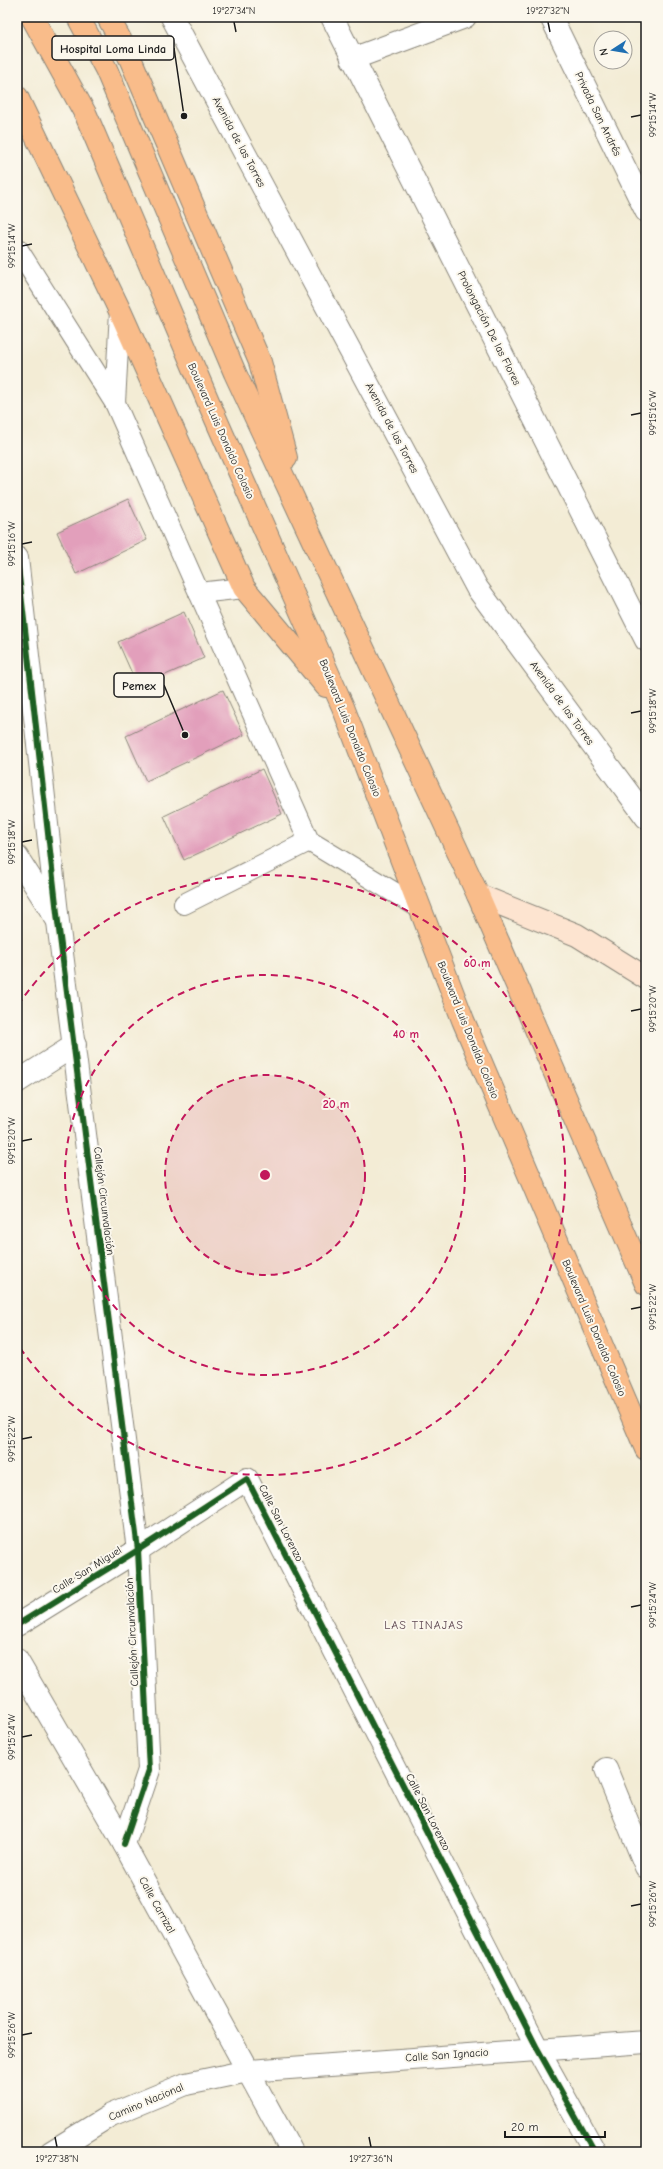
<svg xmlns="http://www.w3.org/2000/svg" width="663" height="2169" viewBox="0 0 663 2169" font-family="'Comic Neue',sans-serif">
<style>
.building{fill:#e29fbb}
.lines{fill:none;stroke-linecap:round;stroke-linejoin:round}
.lane-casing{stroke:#888478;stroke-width:22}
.street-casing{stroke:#888478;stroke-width:24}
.secondary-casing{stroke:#888478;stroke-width:24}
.highway-casing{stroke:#888478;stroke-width:24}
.lane{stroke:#fff;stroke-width:20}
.street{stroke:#fff;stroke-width:22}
.secondary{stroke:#fde4d0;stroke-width:22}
.highway{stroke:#f9bc8a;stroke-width:22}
.cycleway-casing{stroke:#fbf7ec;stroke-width:8}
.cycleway{stroke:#1b5e20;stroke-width:6}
.ticks{fill:none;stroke:#1c1c1c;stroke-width:1.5}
.ring{fill:none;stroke:#c2185b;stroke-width:2;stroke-dasharray:7 5}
.labels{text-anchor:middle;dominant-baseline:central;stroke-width:4;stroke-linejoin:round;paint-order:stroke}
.street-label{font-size:11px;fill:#1c1c1c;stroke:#fbf7ec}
.neighbourhood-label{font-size:12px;letter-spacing:1px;fill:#614a54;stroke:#fbf7ec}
.centre{fill:#c2185b;stroke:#fbf7ec;stroke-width:2}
.ring-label{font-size:12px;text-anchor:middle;font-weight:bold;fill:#c2185b;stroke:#fbf7ec;stroke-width:4;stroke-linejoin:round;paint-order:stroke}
.leader{fill:none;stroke:#1c1c1c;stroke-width:1.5}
.callout-dot{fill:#1c1c1c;stroke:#fbf7ec;stroke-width:1.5}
.callout{fill:#fbf7ec;stroke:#1c1c1c;stroke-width:1.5}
.callout-label{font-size:12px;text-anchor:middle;font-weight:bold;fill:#1c1c1c}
.neatline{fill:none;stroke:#1c1c1c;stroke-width:1.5}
.ticks-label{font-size:10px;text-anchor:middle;fill:#1c1c1c}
</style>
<rect width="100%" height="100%" fill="#fbf7ec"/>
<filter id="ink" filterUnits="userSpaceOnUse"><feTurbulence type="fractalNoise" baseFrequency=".025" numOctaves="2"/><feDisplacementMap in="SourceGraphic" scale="8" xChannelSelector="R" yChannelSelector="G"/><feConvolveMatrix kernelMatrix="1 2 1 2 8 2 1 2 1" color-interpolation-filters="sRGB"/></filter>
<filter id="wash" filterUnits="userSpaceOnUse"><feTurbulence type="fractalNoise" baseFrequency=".012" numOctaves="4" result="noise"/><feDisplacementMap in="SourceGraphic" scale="16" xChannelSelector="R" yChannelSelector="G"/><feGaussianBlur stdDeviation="0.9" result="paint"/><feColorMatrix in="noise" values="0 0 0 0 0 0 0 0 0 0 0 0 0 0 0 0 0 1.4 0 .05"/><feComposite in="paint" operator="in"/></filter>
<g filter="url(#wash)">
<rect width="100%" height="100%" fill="#f3ecd5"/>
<g id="blocks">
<g class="building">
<path d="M128 499 147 540 76 574 57 532Z"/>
<path d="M184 612 204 658 138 687 118 642Z"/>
<path d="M223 690 244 735 146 781 126 736Z"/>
<path d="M262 769 282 814 184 860 164 816Z"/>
</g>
</g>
</g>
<g filter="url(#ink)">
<use href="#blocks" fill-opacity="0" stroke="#888478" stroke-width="1"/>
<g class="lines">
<defs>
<g id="lane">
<path d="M17 248 115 403 309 841 420 908"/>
<path d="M115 403 120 311"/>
<path d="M199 593 244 588"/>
<path d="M184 904 309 841"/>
</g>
<g id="street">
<path d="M172 17 477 588 646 817"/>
<path d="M332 17 646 640"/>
<path d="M551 17 646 211"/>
<path d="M352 59 465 17"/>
<path d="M17 558 58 922 138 1550 149 1770 124 1844"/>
<path d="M17 857 56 918"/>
<path d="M17 1082 75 1045"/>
<path d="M17 1625 138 1550 247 1479 537 2048 595 2152"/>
<path d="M17 1660 124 1844 292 2152"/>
<path d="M606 1769 646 1867"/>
<path d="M51 2152 111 2115 186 2084 248 2071 646 2042"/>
</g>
<path id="secondary" d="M478 895 577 935 646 978"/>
<g id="highway">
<path d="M32 17 86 115 211 408 343 707 463 1020 646 1449"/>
<path d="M78 17 106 69 235 373 478 895 646 1284"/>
<path d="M108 17 130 58 260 362 286 458"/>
<path d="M17 97 120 311 244 588 326 686"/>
</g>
</defs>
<use href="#lane" class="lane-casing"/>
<use href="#street" class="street-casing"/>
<use href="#secondary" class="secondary-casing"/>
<use href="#highway" class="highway-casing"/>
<use href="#lane" class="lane"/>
<use href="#street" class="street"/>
<use href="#secondary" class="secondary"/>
<use href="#highway" class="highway"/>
<defs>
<g id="cycleway">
<path d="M17 558 58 922 138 1550 149 1770 124 1844"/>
<path d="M17 1625 138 1550 247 1479 537 2048 595 2152"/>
</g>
</defs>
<use href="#cycleway" class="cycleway-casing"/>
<use href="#cycleway" class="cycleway"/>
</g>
</g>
<path class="ticks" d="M234 22 236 32M548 22 550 32M631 117 641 115M22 246 32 244M631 415 641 413M22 544 32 542M631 713 641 711M22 842 32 840M631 1011 641 1009M22 1141 32 1139M631 1309 641 1307M22 1439 32 1437M631 1607 641 1605M22 1737 32 1735M631 1906 641 1904M22 2035 32 2033M55 2137 57 2147M369 2137 371 2147"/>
<circle cx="265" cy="1175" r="100" fill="#c2185b" fill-opacity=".12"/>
<g class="ring">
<circle cx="265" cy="1175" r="100"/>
<circle cx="265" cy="1175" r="200"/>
<path d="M18 1005A300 300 0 1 1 18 1345"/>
</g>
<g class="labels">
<g class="street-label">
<text transform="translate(598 114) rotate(64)">Privada San Andrés</text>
<text transform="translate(239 142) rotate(62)">Avenida de las Torres</text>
<text transform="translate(489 328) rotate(63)">Prolongación De las Flores</text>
<text transform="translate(392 428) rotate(62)">Avenida de las Torres</text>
<text transform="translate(221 431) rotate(66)">Boulevard Luis Donaldo Colosio</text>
<text transform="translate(562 703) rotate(54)">Avenida de las Torres</text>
<text transform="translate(350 728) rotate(68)">Boulevard Luis Donaldo Colosio</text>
<text transform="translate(468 1030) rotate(68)">Boulevard Luis Donaldo Colosio</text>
<text transform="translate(104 1201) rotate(83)">Callejón Circunvalación</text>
<text transform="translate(594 1328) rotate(67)">Boulevard Luis Donaldo Colosio</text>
<text transform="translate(281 1523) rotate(63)">Calle San Lorenzo</text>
<text transform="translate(87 1570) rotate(-32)">Calle San Miguel</text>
<text transform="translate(132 1632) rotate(-93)">Callejón Circunvalación</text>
<text transform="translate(428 1812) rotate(63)">Calle San Lorenzo</text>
<text transform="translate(157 1905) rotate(61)">Calle Carrizal</text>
<text transform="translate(447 2055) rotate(-4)">Calle San Ignacio</text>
<text transform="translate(146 2102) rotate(-23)">Camino Nacional</text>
</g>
<g class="neighbourhood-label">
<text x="424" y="1625">LAS TINAJAS</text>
</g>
</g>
<circle cx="265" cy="1175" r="6" class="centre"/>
<g class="ring-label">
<text x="477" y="967">60 m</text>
<text x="406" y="1038">40 m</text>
<text x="336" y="1108">20 m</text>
</g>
<path class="leader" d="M184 116L174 48M185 735L164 685"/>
<g class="callout-dot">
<circle cx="184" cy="116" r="4"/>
<circle cx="185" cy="735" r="4"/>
</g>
<g class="callout">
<rect x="52" y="36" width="122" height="24" rx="4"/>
<rect x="114" y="673" width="50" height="24" rx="4"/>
</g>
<g class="callout-label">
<text x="113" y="53">Hospital Loma Linda</text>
<text x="139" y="690">Pemex</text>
</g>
<rect width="663" height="2169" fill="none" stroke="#fbf7ec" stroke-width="44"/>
<g transform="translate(613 50) rotate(258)"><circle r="19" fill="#fbf7ec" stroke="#a29f99"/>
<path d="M0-3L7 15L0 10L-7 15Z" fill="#1f6fb2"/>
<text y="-6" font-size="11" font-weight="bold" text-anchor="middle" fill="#1c1c1c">N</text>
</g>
<path d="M505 2131v6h100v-6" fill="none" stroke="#1c1c1c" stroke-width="2"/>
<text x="511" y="2131" font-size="12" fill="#1c1c1c" stroke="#fbf7ec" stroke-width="3" paint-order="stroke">20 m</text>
<rect x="22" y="22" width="619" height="2125" class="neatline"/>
<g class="ticks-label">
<text x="234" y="14">19°27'34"N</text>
<text x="548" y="14">19°27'32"N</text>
<text transform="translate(652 115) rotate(-90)" y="4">99°15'14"W</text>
<text transform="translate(11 246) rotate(-90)" y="4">99°15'14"W</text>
<text transform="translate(652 413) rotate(-90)" y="4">99°15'16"W</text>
<text transform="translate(11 544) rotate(-90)" y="4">99°15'16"W</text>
<text transform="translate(652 711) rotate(-90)" y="4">99°15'18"W</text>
<text transform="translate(11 842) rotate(-90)" y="4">99°15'18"W</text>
<text transform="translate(652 1009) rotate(-90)" y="4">99°15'20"W</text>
<text transform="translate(11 1141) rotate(-90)" y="4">99°15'20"W</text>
<text transform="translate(652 1307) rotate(-90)" y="4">99°15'22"W</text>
<text transform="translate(11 1439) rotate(-90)" y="4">99°15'22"W</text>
<text transform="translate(652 1605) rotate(-90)" y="4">99°15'24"W</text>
<text transform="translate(11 1737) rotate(-90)" y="4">99°15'24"W</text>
<text transform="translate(652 1904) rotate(-90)" y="4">99°15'26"W</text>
<text transform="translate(11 2035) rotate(-90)" y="4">99°15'26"W</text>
<text x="57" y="2162">19°27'38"N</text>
<text x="371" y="2162">19°27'36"N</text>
</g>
</svg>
